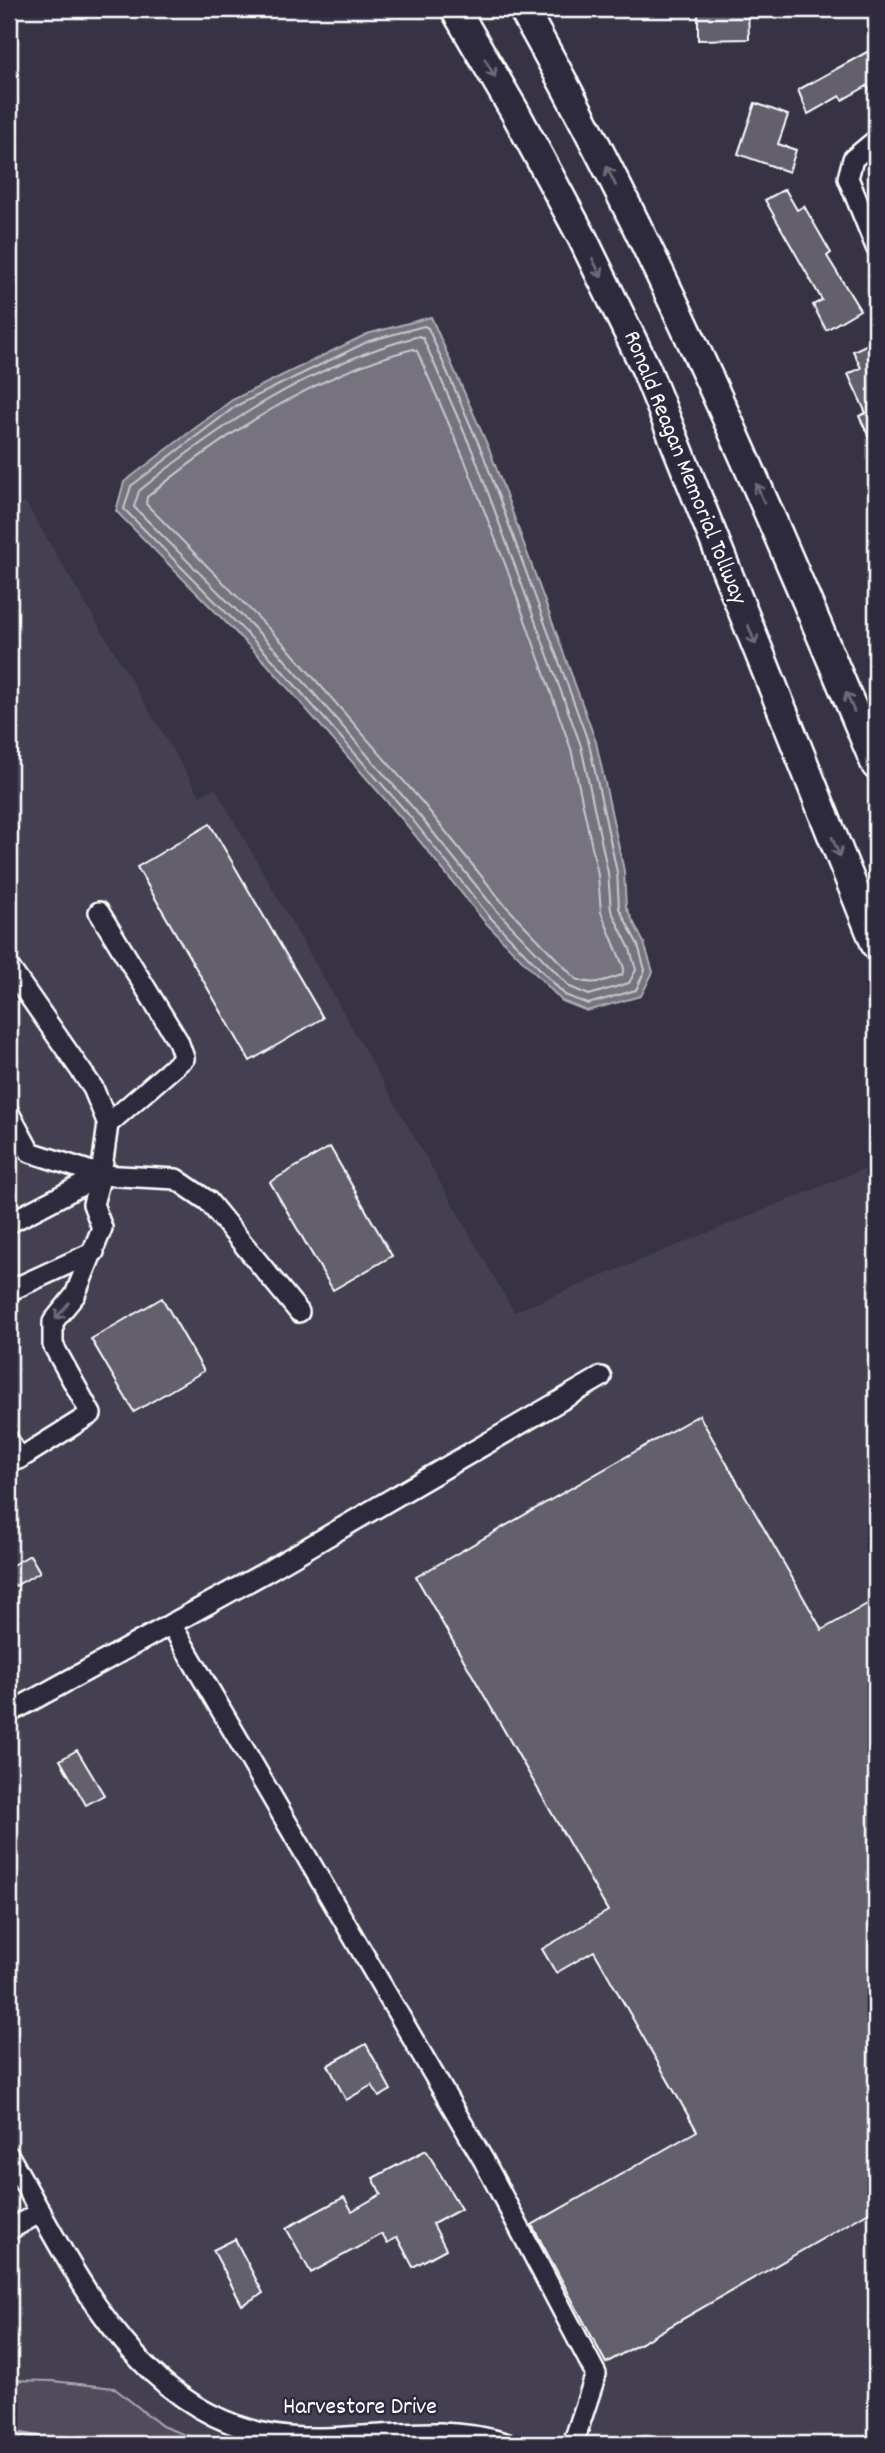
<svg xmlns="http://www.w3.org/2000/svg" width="885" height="2453" viewBox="0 0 885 2453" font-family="Dekko,sans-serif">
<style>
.built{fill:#444051}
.green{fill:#514c5c;stroke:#a8a6ae;stroke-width:2}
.water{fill:#76737f;stroke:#adabb2;stroke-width:2}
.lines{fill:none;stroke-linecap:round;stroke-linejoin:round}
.shore{stroke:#c8c7cc;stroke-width:2}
.stream{stroke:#adabb2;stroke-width:5}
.building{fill:#635f6d;stroke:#fff;stroke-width:2}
.minor-casing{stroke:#fff;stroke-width:24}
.highway-casing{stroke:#fff;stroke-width:33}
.minor{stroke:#2f2a3d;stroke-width:19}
.highway{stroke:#2f2a3d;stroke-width:28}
.oneway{stroke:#6d6a77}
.labels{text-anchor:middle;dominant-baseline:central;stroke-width:5;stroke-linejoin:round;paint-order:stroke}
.street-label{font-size:24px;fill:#fff;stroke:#2f2a3d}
</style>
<rect width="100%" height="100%" fill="#373345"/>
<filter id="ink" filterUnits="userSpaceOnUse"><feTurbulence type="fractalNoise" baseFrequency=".0143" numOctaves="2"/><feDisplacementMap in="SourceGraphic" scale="14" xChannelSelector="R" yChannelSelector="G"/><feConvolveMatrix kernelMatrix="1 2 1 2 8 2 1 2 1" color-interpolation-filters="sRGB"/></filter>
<g filter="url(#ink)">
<path class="built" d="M25 502 200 796 215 788 514 1312 876 1164V2444H9V511Z"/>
<path class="green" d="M9 2380 53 2381 114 2388 162 2426 208 2444H9Z"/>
<path class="water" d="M431 317 490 451 596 742 624 871 626 907 644 943 653 972 641 996 587 1011 562 1001 484 921 402 819 267 664 116 511 124 482 232 400 367 334Z"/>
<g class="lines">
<g class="shore">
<path d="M424 326 428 328 483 454 589 744 617 872 619 908 638 945 645 970 636 990 588 1004 565 995 489 916 408 814 272 659 124 509 131 486 236 406 369 341Z"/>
<path d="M419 336 423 338 475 457 581 746 608 873 611 910 630 949 636 970 629 983 589 995 570 987 496 910 414 809 279 653 134 507 139 491C224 421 312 365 419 336Z"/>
<path d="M413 349 417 351 465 461 507 569 571 749 598 875 601 912 624 968 622 975C605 981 592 986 576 979L503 903 422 802 286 646 146 504 147 497C226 433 314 375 413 349Z"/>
</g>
<path class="stream" d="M9 2432 71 2444"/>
</g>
<g class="building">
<path d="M748 9 749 39 698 40V11Z"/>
<path d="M876 47V102L867 86 842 100 840 96 808 114 798 90Z"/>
<path d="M755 103 788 115 778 144 796 150 789 172 738 154Z"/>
<path d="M785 189 797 210 804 206 831 253 827 256 860 310 826 330 813 305 822 300 765 200Z"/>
<path d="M872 342 876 352V452L859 416 866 413 848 374 861 368 853 351Z"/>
<path d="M210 824 323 1018 250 1061 137 867Z"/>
<path d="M330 1147 392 1256 333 1290 270 1182Z"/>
<path d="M162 1298 204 1371 134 1412 91 1339Z"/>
<path d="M699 1415 822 1630 867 1604 876 1620V2208L606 2363 532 2225 697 2131 594 1951 556 1973 542 1949 608 1911 416 1577Z"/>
<path d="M30 1555 40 1572 15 1586 9 1576V1567Z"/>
<path d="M77 1750 104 1795 86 1805 60 1760Z"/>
<path d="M366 2044 391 2090 379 2097 372 2085 346 2100 328 2065Z"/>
<path d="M426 2150 461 2209 433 2224 446 2249 413 2267 397 2237 387 2243 382 2234 311 2273 286 2228 344 2197 352 2211 381 2194 373 2178Z"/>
<path d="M235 2239 263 2293 242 2305 213 2250Z"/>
</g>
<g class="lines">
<defs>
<g id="minor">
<path d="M876 140 853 159 848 178 876 247"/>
<path d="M99 912 178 1041 184 1058 108 1124"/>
<path d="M9 967 93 1088 108 1124 101 1175 93 1204 102 1228 75 1295 53 1322V1345L91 1414 19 1459 9 1441"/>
<path d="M9 1113 30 1152 101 1175 176 1179 208 1201 299 1312"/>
<path d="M9 1223 101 1175"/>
<path d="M9 1291 94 1252"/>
<path d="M171 1624 484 2161 596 2374 573 2444"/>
<path d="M9 1713 266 1572 601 1377"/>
<path d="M9 2156C77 2274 143 2432 303 2438 372 2440 441 2422 508 2444"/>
<path d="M9 2230 41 2212"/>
</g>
<g id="highway">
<path d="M455 9 515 112 583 239 646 369 876 945"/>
<path d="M523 9C659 251 769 509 876 765"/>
</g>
</defs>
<use href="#minor" class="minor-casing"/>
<use href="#highway" class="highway-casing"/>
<use href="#minor" class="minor"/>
<use href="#highway" class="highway"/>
</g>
<defs><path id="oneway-shaft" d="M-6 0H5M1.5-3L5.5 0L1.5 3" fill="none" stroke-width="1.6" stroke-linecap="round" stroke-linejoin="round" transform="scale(1.75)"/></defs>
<g class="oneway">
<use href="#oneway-shaft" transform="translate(490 68) rotate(60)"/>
<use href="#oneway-shaft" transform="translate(611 176) rotate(-116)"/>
<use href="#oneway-shaft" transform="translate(597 268) rotate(64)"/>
<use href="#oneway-shaft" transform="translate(760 493) rotate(-114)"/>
<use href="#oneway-shaft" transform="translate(752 635) rotate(69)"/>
<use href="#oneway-shaft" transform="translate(850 702) rotate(-113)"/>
<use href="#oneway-shaft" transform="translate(836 847) rotate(68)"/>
<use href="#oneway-shaft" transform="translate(62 1311) rotate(129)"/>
</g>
</g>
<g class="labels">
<g class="street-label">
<text transform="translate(684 468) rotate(68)">Ronald Reagan Memorial Tollway</text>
<text x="360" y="2408">Harvestore Drive</text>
</g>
</g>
<rect width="885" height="2453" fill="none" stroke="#2f2a3d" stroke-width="35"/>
<rect x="18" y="18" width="850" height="2418" fill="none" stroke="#fff" stroke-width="2.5" filter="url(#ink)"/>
</svg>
